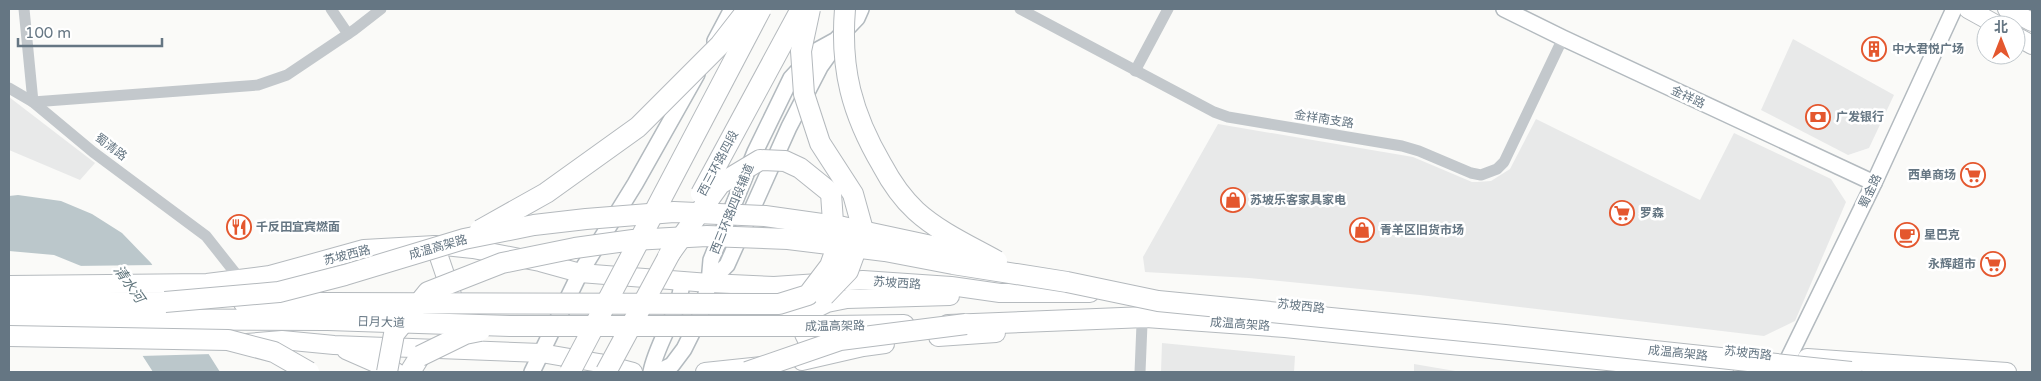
<svg xmlns="http://www.w3.org/2000/svg" width="2041" height="381" viewBox="0 0 2041 381" font-family="'Varela Round','Noto Sans SC',sans-serif">
<style>
.built{fill:#e8e9e9}
.water{fill:#bbc7cb}
.pier{fill:#fafaf8}
.lines{fill:none;stroke-linecap:round;stroke-linejoin:round}
.secondary-casing{stroke:#b3babf;stroke-width:18}
.primary-casing{stroke:#b5babe;stroke-width:20}
.highway-casing{stroke:#b4b9bd;stroke-width:22}
.street{stroke:#c3c8cc;stroke-width:11}
.secondary{stroke:#fff;stroke-width:15}
.primary{stroke:#fff;stroke-width:18}
.highway{stroke:#fff;stroke-width:20}
.highway-bridge-casing{stroke:#b4b9bd;stroke-width:22;stroke-linecap:butt}
.highway-bridge{stroke:#fff;stroke-width:20}
.labels{text-anchor:middle;dominant-baseline:central;stroke-width:5;stroke-linejoin:round;paint-order:stroke}
.poi-label{font-size:12px;font-weight:bold;fill:#657683;stroke:#fff;text-anchor:start}
.street-label{font-size:12px;fill:#657683;stroke:#fff}
.water-label{font-size:14px;font-style:italic;fill:#60757c;stroke:#fff}
</style>
<rect width="100%" height="100%" fill="#fafaf8"/>
<g class="built">
<path d="M1793 39 1894 95 1869 148 1848 155 1761 110Z"/>
<path d="M9 97 95 163 80 180 9 150Z"/>
<path d="M1536 119 1700 200 1734 133 1831 179 1846 202 1795 321 1764 336 1420 295 1249 278 1145 272 1143 257 1218 124 1413 157 1472 182H1477L1491 181 1510 169Z"/>
<path d="M1162 343 1295 356 1294 372H1161Z"/>
<path d="M1414 364 1461 372H1414Z"/>
</g>
<path class="water" d="M18 195 61 201 92 214 122 233 151 263 220 372H153L86 268 54 255 9 251V196Z"/>
<path class="pier" d="M155 265 212 354 140 356 84 270 73 266Z"/>
<g class="lines">
<defs>
<g id="secondary">
<path d="M1504 9 1563 38 1874 183"/>
<path d="M715 41 732 9"/>
<path d="M709 283 727 265 789 127 820 67 840 39"/>
<path d="M532 372 580 273 635 184 697 74"/>
<path d="M651 372C657 341 681 312 682 280"/>
<path d="M658 372 672 365 684 349 699 319 709 283 711 260 755 152 791 78 816 51 836 40 857 18 861 9"/>
<path d="M1786 372 1789 357 1874 183 1954 9"/>
</g>
<g id="primary">
<path d="M1968 9 1997 25"/>
<path d="M2007 9 2032 22"/>
<path d="M2016 36 2032 45"/>
<path d="M435 245 452 295"/>
<path d="M9 285 207 283 270 275 364 249 435 245 473 249 540 262 580 273 709 283 774 286 863 280 951 286 1000 293H1090"/>
<path d="M938 337 996 333"/>
<path d="M247 343 282 340 334 345 541 353 599 363 633 372"/>
<path d="M346 350 396 372"/>
<path d="M826 355 810 346 804 334V325L815 309 827 303 847 299 950 296"/>
<path d="M1807 358 2007 372"/>
<path d="M802 361 863 347 885 344"/>
<path d="M705 372 762 366"/>
</g>
<g id="highway">
<path d="M9 303 182 302"/>
<path d="M244 303H329"/>
<path d="M9 319 328 320"/>
<path d="M761 324 810 308 824 296"/>
<path d="M948 325 1146 317 1285 327 1723 372"/>
<path d="M833 326 904 325"/>
<path d="M410 372 420 356"/>
</g>
</defs>
<use href="#secondary" class="secondary-casing"/>
<use href="#primary" class="primary-casing"/>
<use href="#highway" class="highway-casing"/>
<g class="street">
<path d="M24 9 33 102 93 152 206 236 240 279"/>
<path d="M331 9 348 34"/>
<path d="M1020 9 1214 112 1228 117 1402 146 1419 151 1471 173 1481 175 1497 169 1504 162 1563 38"/>
<path d="M1135 71 1168 9"/>
<path d="M9 88 33 102 258 85 287 75 354 30 381 9"/>
<path d="M1140 372 1142 324"/>
</g>
<use href="#secondary" class="secondary"/>
<use href="#primary" class="primary"/>
<use href="#highway" class="highway"/>
<defs>
<g id="highway-bridge">
<path d="M810 9 801 51 804 94 820 143 853 194 863 230 848 271 824 296"/>
<path d="M845 9C840 69 852 114 882 165 891 182 902 198 916 211 939 232 970 246 997 261"/>
<path d="M701 194 801 9"/>
<path d="M480 230 546 193 638 127 720 45 748 9"/>
<path d="M165 302 279 292 345 275 464 239 534 225 586 219 674 212 765 216 843 227 969 254"/>
<path d="M329 303 779 304 808 295 830 266 835 252 831 193 800 168 785 161 760 160 720 184 668 256"/>
<path d="M328 320 510 326H833"/>
<path d="M9 336 228 340 274 352 309 372"/>
<path d="M420 356 465 334 480 331"/>
<path d="M387 372 394 334 428 292 502 263 575 248 633 240 707 236 788 239 885 251 953 264 1067 282 1158 301 1505 335 1851 372"/>
<path d="M570 372 761 9"/>
<path d="M606 372 674 246"/>
<path d="M747 372 840 340 966 324"/>
</g>
</defs>
<use href="#highway-bridge" class="highway-bridge-casing"/>
<use href="#highway-bridge" class="highway-bridge"/>
</g>
<defs>
<symbol id="building-ring" viewBox="-11 -11 22 22"><circle r="9.5" fill="#fff" stroke="#e4572e" stroke-width="1.5"/><path d="M-4-6H4V6H1V3H-1V6H-4ZM-2.5-4.3h1.7v1.8h-1.7ZM.8-4.3h1.7v1.8H.8ZM-2.5-1h1.7V.8h-1.7ZM.8-1h1.7V.8H.8Z" fill="#e4572e"/></symbol>
<symbol id="bank-ring" viewBox="-11 -11 22 22"><circle r="9.5" fill="#fff" stroke="#e4572e" stroke-width="1.5"/><path d="M-6-4H6V4H-6ZM0-2.3a2.3 2.3 0 1 0 0 4.6a2.3 2.3 0 1 0 0-4.6Z" fill="#e4572e"/></symbol>
<symbol id="supermarket-ring" viewBox="-11 -11 22 22"><circle r="9.5" fill="#fff" stroke="#e4572e" stroke-width="1.5"/><path d="M-6-5.5h2.5l.6 2H6L4.5 2H-2.5L-4.4-4H-6ZM-1.5 3.2a1.3 1.3 0 1 0 .1 0ZM3 3.2a1.3 1.3 0 1 0 .1 0Z" fill="#e4572e"/></symbol>
<symbol id="shop-ring" viewBox="-11 -11 22 22"><circle r="9.5" fill="#fff" stroke="#e4572e" stroke-width="1.5"/><path d="M-5-2.5h2.3a2.7 3.5 0 0 1 5.4 0H5L5.5 6h-11ZM-1.5-2.5h3a1.5 2.3 0 0 0-3 0Z" fill="#e4572e"/></symbol>
<symbol id="restaurant-ring" viewBox="-11 -11 22 22"><circle r="9.5" fill="#fff" stroke="#e4572e" stroke-width="1.5"/><path d="M-5-6h1v4h1v-4h1v4h1v-4h1v5L-1.5 .5V6h-2V.5L-5-1ZM5-6V6H3V1.5H1.5Q1.5-4 5-6Z" fill="#e4572e"/></symbol>
<symbol id="cafe-ring" viewBox="-11 -11 22 22"><circle r="9.5" fill="#fff" stroke="#e4572e" stroke-width="1.5"/><path d="M-5.5-4.5H6V0H3Q3 3.5 0 3.5H-2.5Q-5.5 3.5-5.5 0ZM3-3.2v2h1.7v-2ZM-6 4.5H4V6H-6Z" fill="#e4572e"/></symbol>
</defs>
<g fill-rule="evenodd">
<use href="#building-ring" x="1860" y="35" width="28" height="28"/>
<use href="#bank-ring" x="1804" y="103" width="28" height="28"/>
<use href="#supermarket-ring" x="1959" y="161" width="28" height="28"/>
<use href="#shop-ring" x="1219" y="186" width="28" height="28"/>
<use href="#supermarket-ring" x="1608" y="199" width="28" height="28"/>
<use href="#restaurant-ring" x="225" y="213" width="28" height="28"/>
<use href="#shop-ring" x="1348" y="216" width="28" height="28"/>
<use href="#cafe-ring" x="1893" y="221" width="28" height="28"/>
<use href="#supermarket-ring" x="1979" y="250" width="28" height="28"/>
</g>
<g class="labels">
<g class="poi-label">
<text x="1892" y="49">中大君悦广场</text>
<text x="1836" y="117">广发银行</text>
<text x="1956" y="175" text-anchor="end">西单商场</text>
<text x="1250" y="200">苏坡乐客家具家电</text>
<text x="1640" y="213">罗森</text>
<text x="256" y="227">千反田宜宾燃面</text>
<text x="1380" y="230">青羊区旧货市场</text>
<text x="1924" y="235">星巴克</text>
<text x="1976" y="264" text-anchor="end">永辉超市</text>
</g>
<g class="street-label">
<text transform="translate(1688 97) rotate(25)">金祥路</text>
<text transform="translate(1324 119) rotate(9)">金祥南支路</text>
<text transform="translate(111 147) rotate(37)">蜀清路</text>
<text transform="translate(718 163) rotate(-62)">西三环路四段</text>
<text transform="translate(1870 191) rotate(-64)">蜀金路</text>
<text transform="translate(732 209) rotate(-68)">西三环路四段辅道</text>
<text transform="translate(438 247) rotate(-16)">成温高架路</text>
<text transform="translate(347 255) rotate(-14)">苏坡西路</text>
<text transform="translate(897 283) rotate(4)">苏坡西路</text>
<text transform="translate(1301 306) rotate(6)">苏坡西路</text>
<text transform="translate(381 322) rotate(2)">日月大道</text>
<text transform="translate(1240 324) rotate(4)">成温高架路</text>
<text transform="translate(835 326) rotate(-1)">成温高架路</text>
<text transform="translate(1678 353) rotate(6)">成温高架路</text>
<text transform="translate(1748 353) rotate(6)">苏坡西路</text>
</g>
<g class="water-label">
<text transform="translate(129 284) rotate(55)">清水河</text>
</g>
</g>
<rect width="2041" height="381" fill="none" stroke="#657683" stroke-width="20"/>
<g transform="translate(2001 40)"><circle r="24" fill="#ffffff" stroke="#c1c8cd"/>
<path d="M0-4L9 19L0 12L-9 19Z" fill="#e4572e"/>
<text y="-8" font-size="14" font-weight="bold" text-anchor="middle" fill="#657683">北</text>
</g>
<path d="M18 38v8h144v-8" fill="none" stroke="#657683" stroke-width="2.5"/>
<text x="25" y="38" font-size="15" fill="#657683" stroke="#ffffff" stroke-width="4" paint-order="stroke">100 m</text>
</svg>
